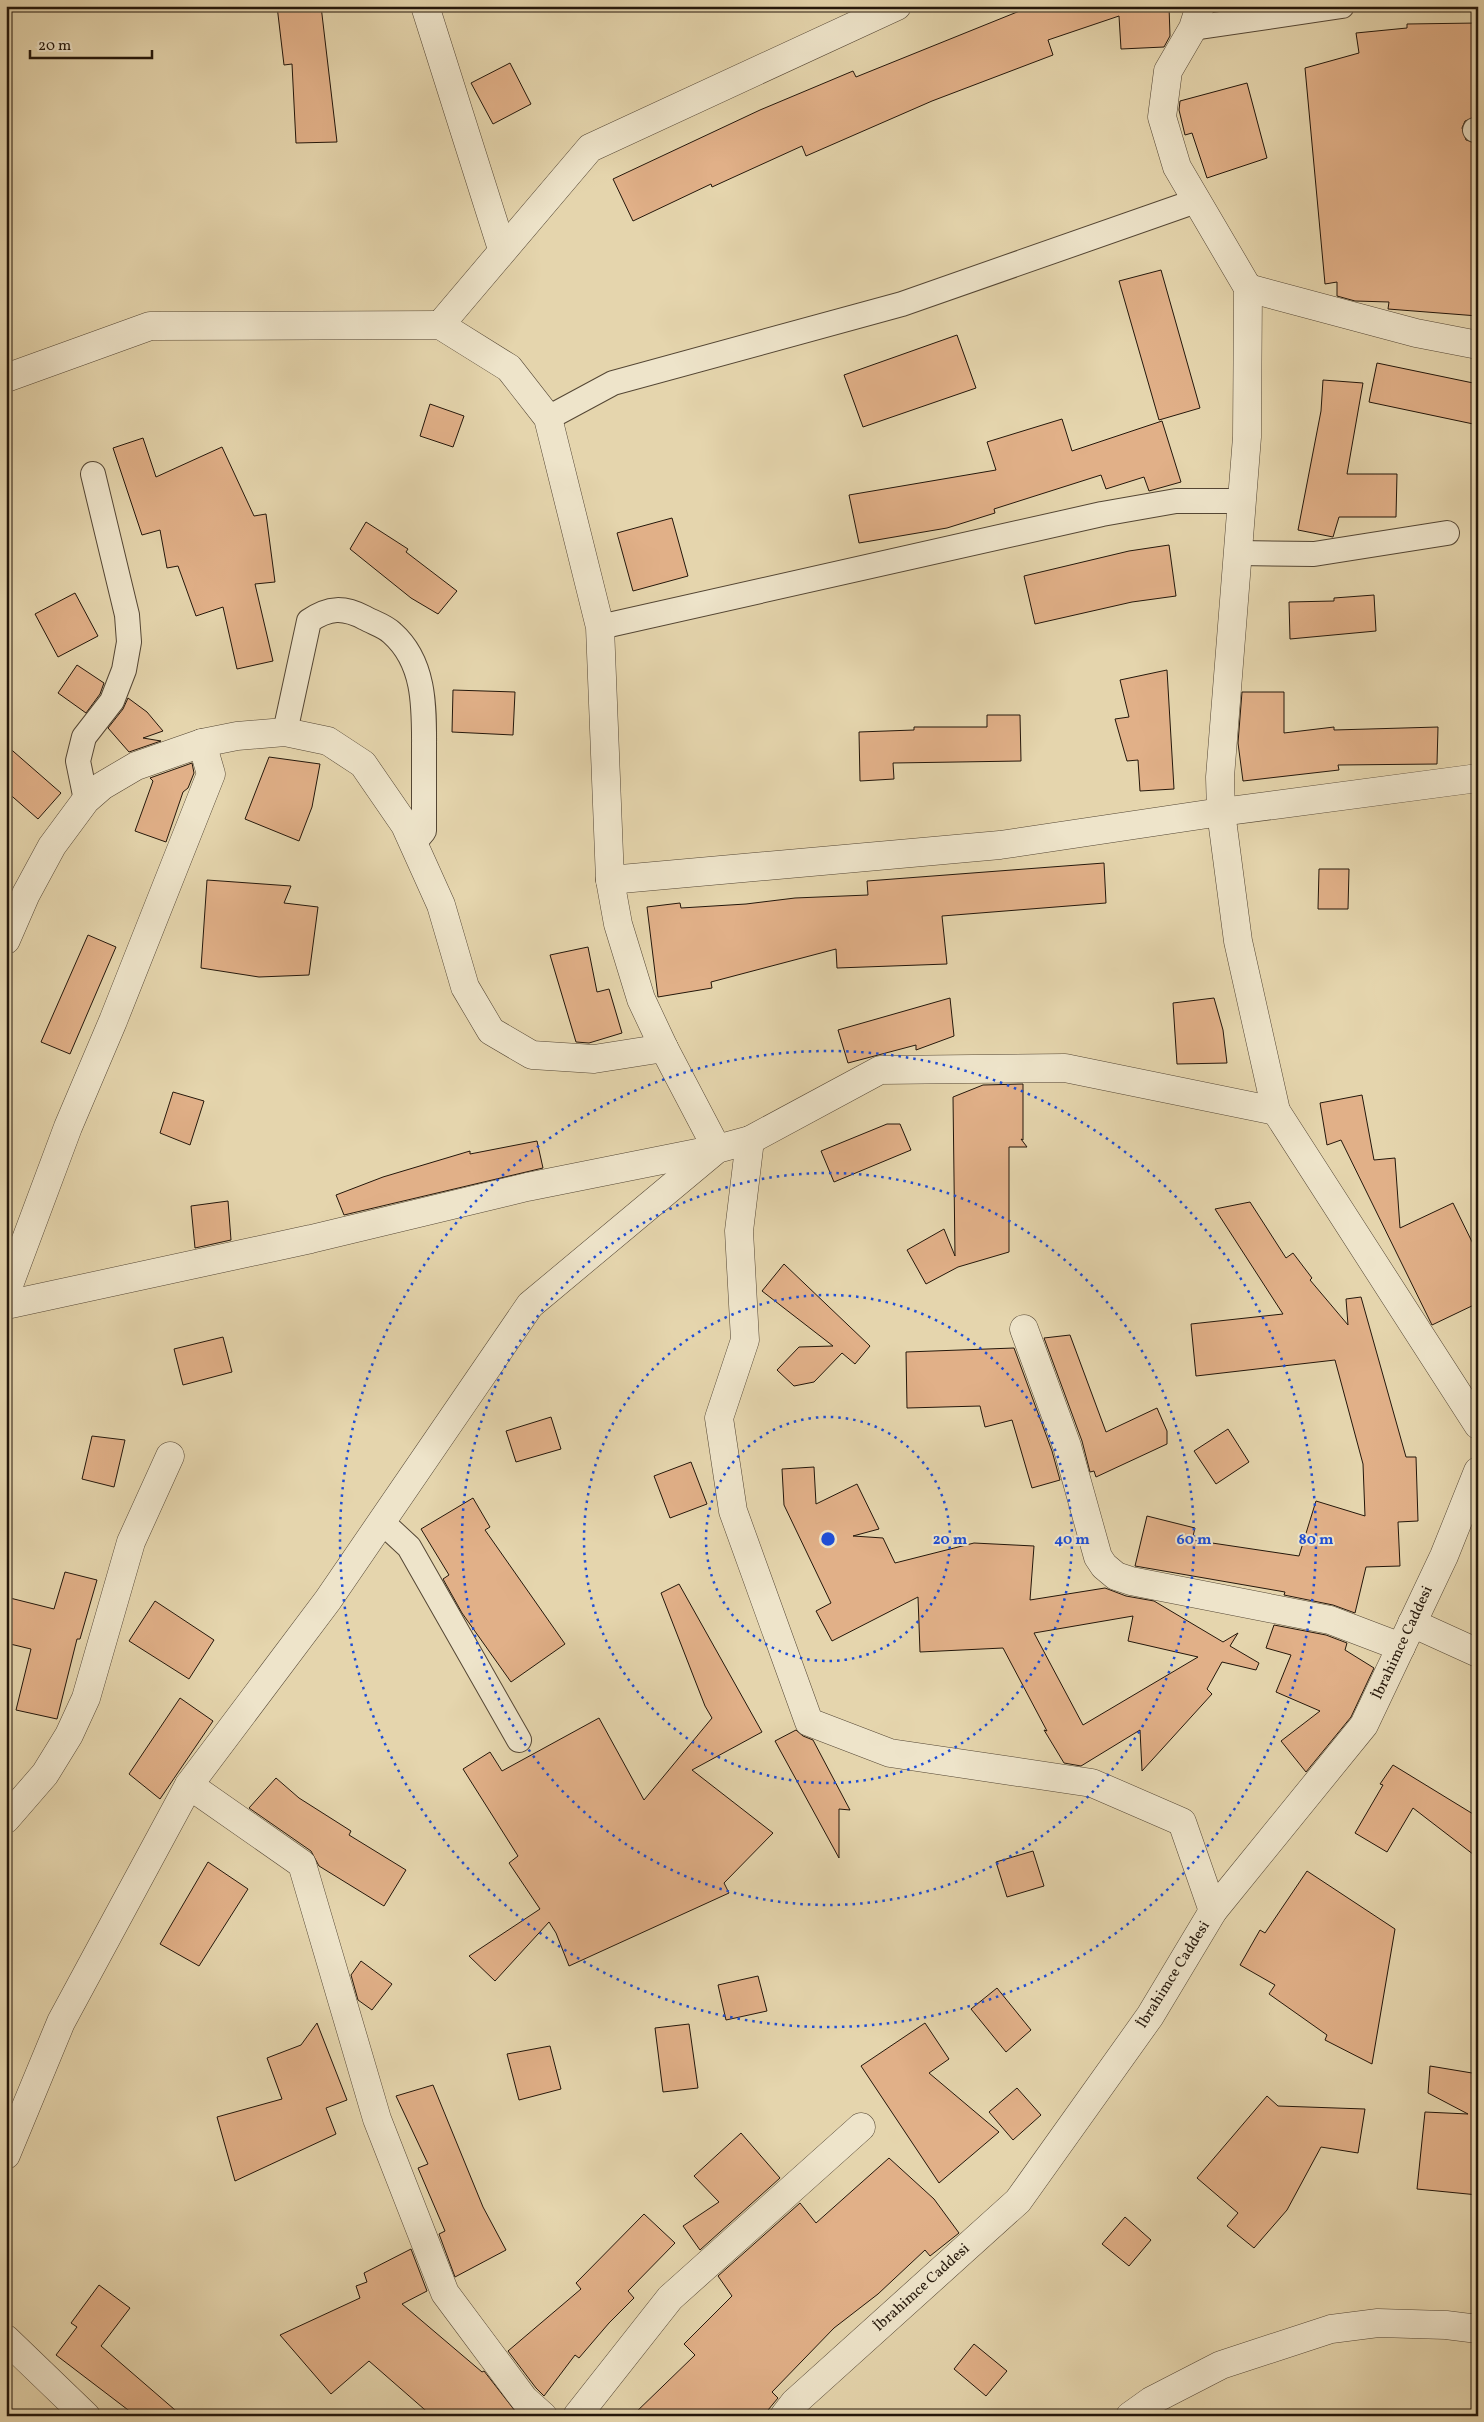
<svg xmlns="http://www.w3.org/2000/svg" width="1484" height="2422" viewBox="0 0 1484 2422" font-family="Vollkorn,serif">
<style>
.building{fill:#e1b088;stroke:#24170b;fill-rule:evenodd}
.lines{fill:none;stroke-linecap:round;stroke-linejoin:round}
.service-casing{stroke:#544634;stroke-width:26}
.minor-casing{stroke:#544634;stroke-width:29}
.service{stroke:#eee4ca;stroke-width:24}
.minor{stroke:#eee4ca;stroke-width:28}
.ring{fill:none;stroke:#1d4ed8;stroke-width:2.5;stroke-dasharray:2.5 5}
.labels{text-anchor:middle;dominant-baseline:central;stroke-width:4;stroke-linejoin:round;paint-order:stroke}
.street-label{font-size:15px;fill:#24170b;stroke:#eee4ca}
.centre{fill:#1d4ed8;stroke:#eee4ca;stroke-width:2.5}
.ring-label{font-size:15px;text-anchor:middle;font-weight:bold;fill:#1d4ed8;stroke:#eee4ca;stroke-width:4;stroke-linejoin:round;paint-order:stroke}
</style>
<rect width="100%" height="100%" fill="#e5d5ad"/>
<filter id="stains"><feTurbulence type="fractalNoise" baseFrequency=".004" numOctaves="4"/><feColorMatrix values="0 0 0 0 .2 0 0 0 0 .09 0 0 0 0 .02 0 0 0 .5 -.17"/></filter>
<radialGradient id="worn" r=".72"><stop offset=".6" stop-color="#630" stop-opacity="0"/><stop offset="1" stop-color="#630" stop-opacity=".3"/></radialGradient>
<g class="building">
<path d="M277 6H321L337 142 296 143 292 64 284 65Z"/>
<path d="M1032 6H1169L1170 36 1164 47 1121 49 1119 16 1048 40 1053 55 932 101 806 156 802 146 712 187 711 184 633 221 613 179 760 110 853 71 856 77Z"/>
<path d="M1478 23V116L1465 121 1462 128 1466 140 1478 143V316L1388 309 1389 302 1355 301 1337 296V282L1325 284 1305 68 1359 53 1356 33 1407 28V24Z"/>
<path d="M510 63 531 104 493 124 471 83Z"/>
<path d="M1247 83 1267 158 1207 178 1192 133 1185 135 1179 110 1180 101Z"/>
<path d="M1161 270 1200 408 1159 420 1119 281Z"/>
<path d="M957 335 976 388 863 427 844 375Z"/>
<path d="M1377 363 1478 384V425L1369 402Z"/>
<path d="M1323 380 1363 383 1347 474H1397L1396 517H1339L1333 537 1298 530 1321 411Z"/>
<path d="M430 404 464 416 453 447 420 436Z"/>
<path d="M1062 419 1072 451 1162 421 1181 482 1149 491 1144 477 1106 489 1101 475 994 509 995 513 947 528 859 543 849 495 996 470 987 442Z"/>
<path d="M143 438 156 477 222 447 254 516 266 514 275 582 255 584 273 661 237 669 223 607 196 616 178 566 167 568 160 530 142 535 113 448Z"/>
<path d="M672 518 688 576 633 591 617 533Z"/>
<path d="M366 522 408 549 406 552 457 591 438 614 411 598 350 549Z"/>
<path d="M1169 545 1176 596 1132 602 1035 624 1024 576 1129 551Z"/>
<path d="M75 593 98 636 58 657 35 614Z"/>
<path d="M1374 595 1376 631 1290 639 1289 602 1334 601V598Z"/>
<path d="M77 665 104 683 100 694 86 713 58 693Z"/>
<path d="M1167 670 1174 789 1140 791 1138 760 1127 761 1115 719 1129 717 1120 680Z"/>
<path d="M453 690 515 692 513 735 452 732Z"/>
<path d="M1242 692H1284V733L1334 727V730L1438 727 1437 764 1338 765 1339 770 1243 781 1238 743Z"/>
<path d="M128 698 147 712 163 731 143 738 161 741 129 752 108 728 123 709Z"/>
<path d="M987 715H1020L1021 761 893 763 894 779 860 781 859 732 914 730V727H987Z"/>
<path d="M6 745 61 793 38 819 6 791Z"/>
<path d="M269 757 320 764 312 807 299 841 245 819Z"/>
<path d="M192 763 194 773 188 788 183 792 166 842 135 831 153 781 150 778Z"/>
<path d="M1104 863 1106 903 942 916 947 964 837 968 836 949 711 982 712 988 658 997 647 907 680 903 681 908 746 904 795 898 868 895 867 881Z"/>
<path d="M1319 869H1349L1348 909H1318Z"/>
<path d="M207 880 291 886 284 903 318 907 309 975 259 977 201 968Z"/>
<path d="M88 935 116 947 70 1054 41 1042Z"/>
<path d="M588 947 597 992 609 989 622 1033 589 1043 576 1042 550 955Z"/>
<path d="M950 998 954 1036 916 1050V1045L848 1063 838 1030Z"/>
<path d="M1214 998 1223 1030 1227 1063 1177 1064 1173 1003Z"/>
<path d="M1023 1084V1140L1021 1139 1027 1147H1009V1252L958 1267 926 1284 907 1250 944 1229 955 1256 953 1097 983 1085Z"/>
<path d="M173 1092 204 1101 190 1145 160 1133Z"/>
<path d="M1362 1095 1374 1160 1395 1158 1400 1228 1453 1203 1478 1254V1303L1432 1325 1341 1140 1327 1145 1320 1103Z"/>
<path d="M887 1124H900L911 1150 834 1182 821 1151Z"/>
<path d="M537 1141 543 1168 344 1215 336 1195 383 1177 470 1151V1154Z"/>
<path d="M228 1201 231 1240 195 1248 191 1206Z"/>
<path d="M1250 1202 1286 1258 1293 1253 1312 1278 1310 1280 1348 1325 1346 1299 1361 1297 1406 1457H1416L1418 1521 1398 1522 1400 1566 1366 1567 1355 1613 1333 1605 1284 1595 1285 1592 1135 1566 1147 1516 1195 1528 1192 1540 1299 1556 1316 1501 1365 1516 1363 1464 1335 1360 1196 1376 1191 1324 1283 1314 1215 1209Z"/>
<path d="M784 1264 870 1346 855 1364 842 1353 814 1382 794 1386 777 1370 799 1347 833 1346 762 1291Z"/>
<path d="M1070 1335 1106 1432 1157 1408 1167 1431V1444L1096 1477 1094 1471 1090 1472 1082 1441 1044 1338Z"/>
<path d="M223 1337 232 1372 183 1385 174 1349Z"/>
<path d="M1014 1348 1052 1451 1060 1480 1032 1488 1012 1420 985 1427 980 1406 907 1408 906 1352Z"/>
<path d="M551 1417 561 1449 516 1462 506 1431Z"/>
<path d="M1228 1429 1249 1462 1216 1484 1194 1451Z"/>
<path d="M92 1436 125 1440 114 1487 82 1479Z"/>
<path d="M691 1462 707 1504 670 1518 654 1476Z"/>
<path d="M814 1467 816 1504 857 1484 879 1529 853 1536 883 1538 895 1563 974 1543 1034 1546 1030 1600 1105 1588 1126 1596 1154 1601 1223 1642 1238 1633 1230 1646 1259 1663 1256 1670 1222 1662 1207 1689 1212 1694 1142 1771 1140 1730 1081 1766 1064 1763 1044 1730 1047 1731 1003 1648 920 1652 918 1597 832 1641 816 1611 831 1603 784 1505 782 1469ZM1133 1616 1128 1641 1198 1657 1083 1725 1034 1633Z"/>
<path d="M473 1498 490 1527 485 1530 565 1644 511 1682 462 1613 443 1579 449 1575 421 1529Z"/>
<path d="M65 1572 97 1580 80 1639H77L57 1719 16 1710 31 1649 6 1643V1597L54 1609Z"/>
<path d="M679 1584 762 1732 692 1770 773 1833 724 1883 729 1893 569 1966 556 1933 549 1922 495 1981 469 1956 540 1909 509 1863 518 1856 463 1769 490 1752 502 1771 599 1718 644 1800 712 1718 705 1706 661 1593Z"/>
<path d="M155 1601 214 1640 189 1679 129 1641Z"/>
<path d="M1274 1625 1326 1635 1347 1643 1345 1650 1374 1668 1351 1717 1306 1772 1281 1741 1320 1711 1276 1692 1291 1655 1266 1648Z"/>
<path d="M180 1698 213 1721 160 1799 129 1774Z"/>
<path d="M796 1730 803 1736 813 1740 850 1810 839 1809V1858L775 1741Z"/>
<path d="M1393 1765 1478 1817V1858L1413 1808 1387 1852 1355 1833 1383 1785 1380 1784Z"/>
<path d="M276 1778 299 1798 351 1831 349 1835 406 1870 384 1906 319 1866 311 1851 249 1808Z"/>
<path d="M1033 1851 1044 1886 1007 1897 996 1862Z"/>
<path d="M208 1862 248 1889 199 1966 160 1944Z"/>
<path d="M1307 1871 1395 1929 1372 2064 1325 2040 1327 2035 1269 1994 1275 1985 1240 1965 1260 1930 1265 1933Z"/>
<path d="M361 1961 392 1984 372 2010 358 2000 351 1975Z"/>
<path d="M758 1976 767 2011 726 2020 718 1985Z"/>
<path d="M997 1988 1031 2030 1006 2052 971 2009Z"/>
<path d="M317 2023 347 2100 326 2108 336 2134 235 2181 217 2117 282 2099 267 2058 301 2045Z"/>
<path d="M925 2023 949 2059 929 2073 999 2132 939 2183 861 2066Z"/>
<path d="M689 2024 698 2088 663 2092 655 2028Z"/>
<path d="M550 2046 561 2089 519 2100 507 2054Z"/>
<path d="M1430 2066 1478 2074V2195L1417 2189 1425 2112 1468 2114 1428 2093Z"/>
<path d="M433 2085 483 2207 506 2250 455 2277 439 2234 445 2231 418 2168 428 2164 396 2096Z"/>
<path d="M1017 2088 1041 2115 1013 2140 989 2112Z"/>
<path d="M1267 2096 1278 2106 1365 2109 1358 2153 1321 2147 1287 2210 1254 2248 1227 2226 1238 2213 1197 2178Z"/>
<path d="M741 2133 780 2178 700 2250 683 2226 719 2202 694 2176Z"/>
<path d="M889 2158 934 2199 959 2233 930 2256 925 2250 878 2294 834 2328 772 2392 778 2398 763 2416H632L695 2355 684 2344 732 2296 718 2276 800 2203 816 2223Z"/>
<path d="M644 2214 675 2243 628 2291 634 2298 609 2323 579 2358 575 2355 544 2396 536 2388 508 2351 581 2289 576 2283Z"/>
<path d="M1125 2217 1151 2240 1129 2266 1102 2244Z"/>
<path d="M411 2249 427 2291 402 2304 482 2372 484 2371 519 2416H432L369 2361 331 2394 280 2335 360 2298 356 2286 367 2282 364 2273Z"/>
<path d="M99 2285 130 2308 101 2346 182 2416H136L56 2355 77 2327 71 2323Z"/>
<path d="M974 2344 1007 2371 986 2396 954 2369Z"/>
</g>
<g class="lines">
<defs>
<g id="service">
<path d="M1193 28 1342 6"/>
<path d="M1475 130 1478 129"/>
<path d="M548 418 613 383 902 304 1196 201"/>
<path d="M1238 553 1314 554 1447 533"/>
<path d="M600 627 1102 514 1176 501H1242"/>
<path d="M285 732 309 621C329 607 344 607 365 618 374 623 385 626 392 633 427 664 424 712 424 754 424 780 424 805 424 831L414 843"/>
<path d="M86 800 78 761 84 737 112 701 124 670 129 642 127 615 93 474"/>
<path d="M382 1522 409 1547 519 1740"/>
</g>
<g id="minor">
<path d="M425 6 502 249"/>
<path d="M1200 6 1193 28 1168 71 1162 117 1177 167 1248 288 1247 437 1220 777 1221 812 1238 941 1276 1111 1478 1425"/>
<path d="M1248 288 1416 333 1478 345"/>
<path d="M440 325 590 148 897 6"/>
<path d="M6 378 150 326 440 325 509 368 548 418 600 627 610 880 618 924 641 999 664 1048 717 1149 527 1187 311 1239 6 1305"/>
<path d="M610 880 1000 845 1221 812 1478 778"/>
<path d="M6 940 26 894 52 846 86 800 102 786 136 766 202 743 237 736 285 732 328 741 363 764 405 825 441 905 465 987 491 1031 532 1055 594 1059 664 1048"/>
<path d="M750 1140 739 1231 745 1340 719 1418 733 1511 809 1722 890 1753 1092 1783 1182 1822 1213 1911"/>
<path d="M6 1293 68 1127 113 1021 211 774 202 743"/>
<path d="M1024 1329 1067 1446 1098 1557 1104 1566 1116 1576 1131 1581 1330 1620 1401 1647"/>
<path d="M1412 1623 1478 1653"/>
<path d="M189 1785 302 1864 377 2119 445 2293 524 2399 543 2416"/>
<path d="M6 1819 45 1774 69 1735 86 1698 131 1542 170 1456"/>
<path d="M6 2155 61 2022 189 1785 328 1600 530 1305 717 1149 750 1140 880 1070 1065 1068 1276 1111"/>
<path d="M6 2339 86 2416"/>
<path d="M577 2416 670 2298 861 2127"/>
<path d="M784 2416 794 2403 1018 2201 1150 2016 1213 1911 1364 1725 1444 1556 1478 1471"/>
<path d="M1130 2416 1151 2401 1221 2365 1331 2329 1378 2323 1446 2325 1478 2329"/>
</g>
</defs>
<use href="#service" class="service-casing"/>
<use href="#minor" class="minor-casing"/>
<use href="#service" class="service"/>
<use href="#minor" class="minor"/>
</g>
<g class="ring">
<circle cx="828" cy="1539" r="122"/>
<circle cx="828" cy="1539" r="244"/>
<circle cx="828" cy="1539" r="366"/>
<circle cx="828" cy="1539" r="488"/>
</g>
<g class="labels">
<g class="street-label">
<text transform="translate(1403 1643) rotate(-65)">İbrahimce Caddesi</text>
<text transform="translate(1174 1975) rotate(-58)">İbrahimce Caddesi</text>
<text transform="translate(922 2288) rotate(-42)">İbrahimce Caddesi</text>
</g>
</g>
<circle cx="828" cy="1539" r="8" class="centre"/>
<g class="ring-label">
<text x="950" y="1544">20 m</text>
<text x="1072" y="1544">40 m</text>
<text x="1194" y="1544">60 m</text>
<text x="1316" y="1544">80 m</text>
</g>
<rect width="1484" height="2422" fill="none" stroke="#e5d5ad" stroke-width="25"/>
<rect x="8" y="8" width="1469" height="2407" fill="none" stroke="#24170b" stroke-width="2.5"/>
<rect x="12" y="12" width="1459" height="2397" fill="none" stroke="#24170b"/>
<path d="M30 50v8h122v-8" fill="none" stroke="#24170b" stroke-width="2.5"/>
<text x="38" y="50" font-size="15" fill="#24170b" stroke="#eee4ca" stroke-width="4" paint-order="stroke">20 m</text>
<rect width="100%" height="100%" filter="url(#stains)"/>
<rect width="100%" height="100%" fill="url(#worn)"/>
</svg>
